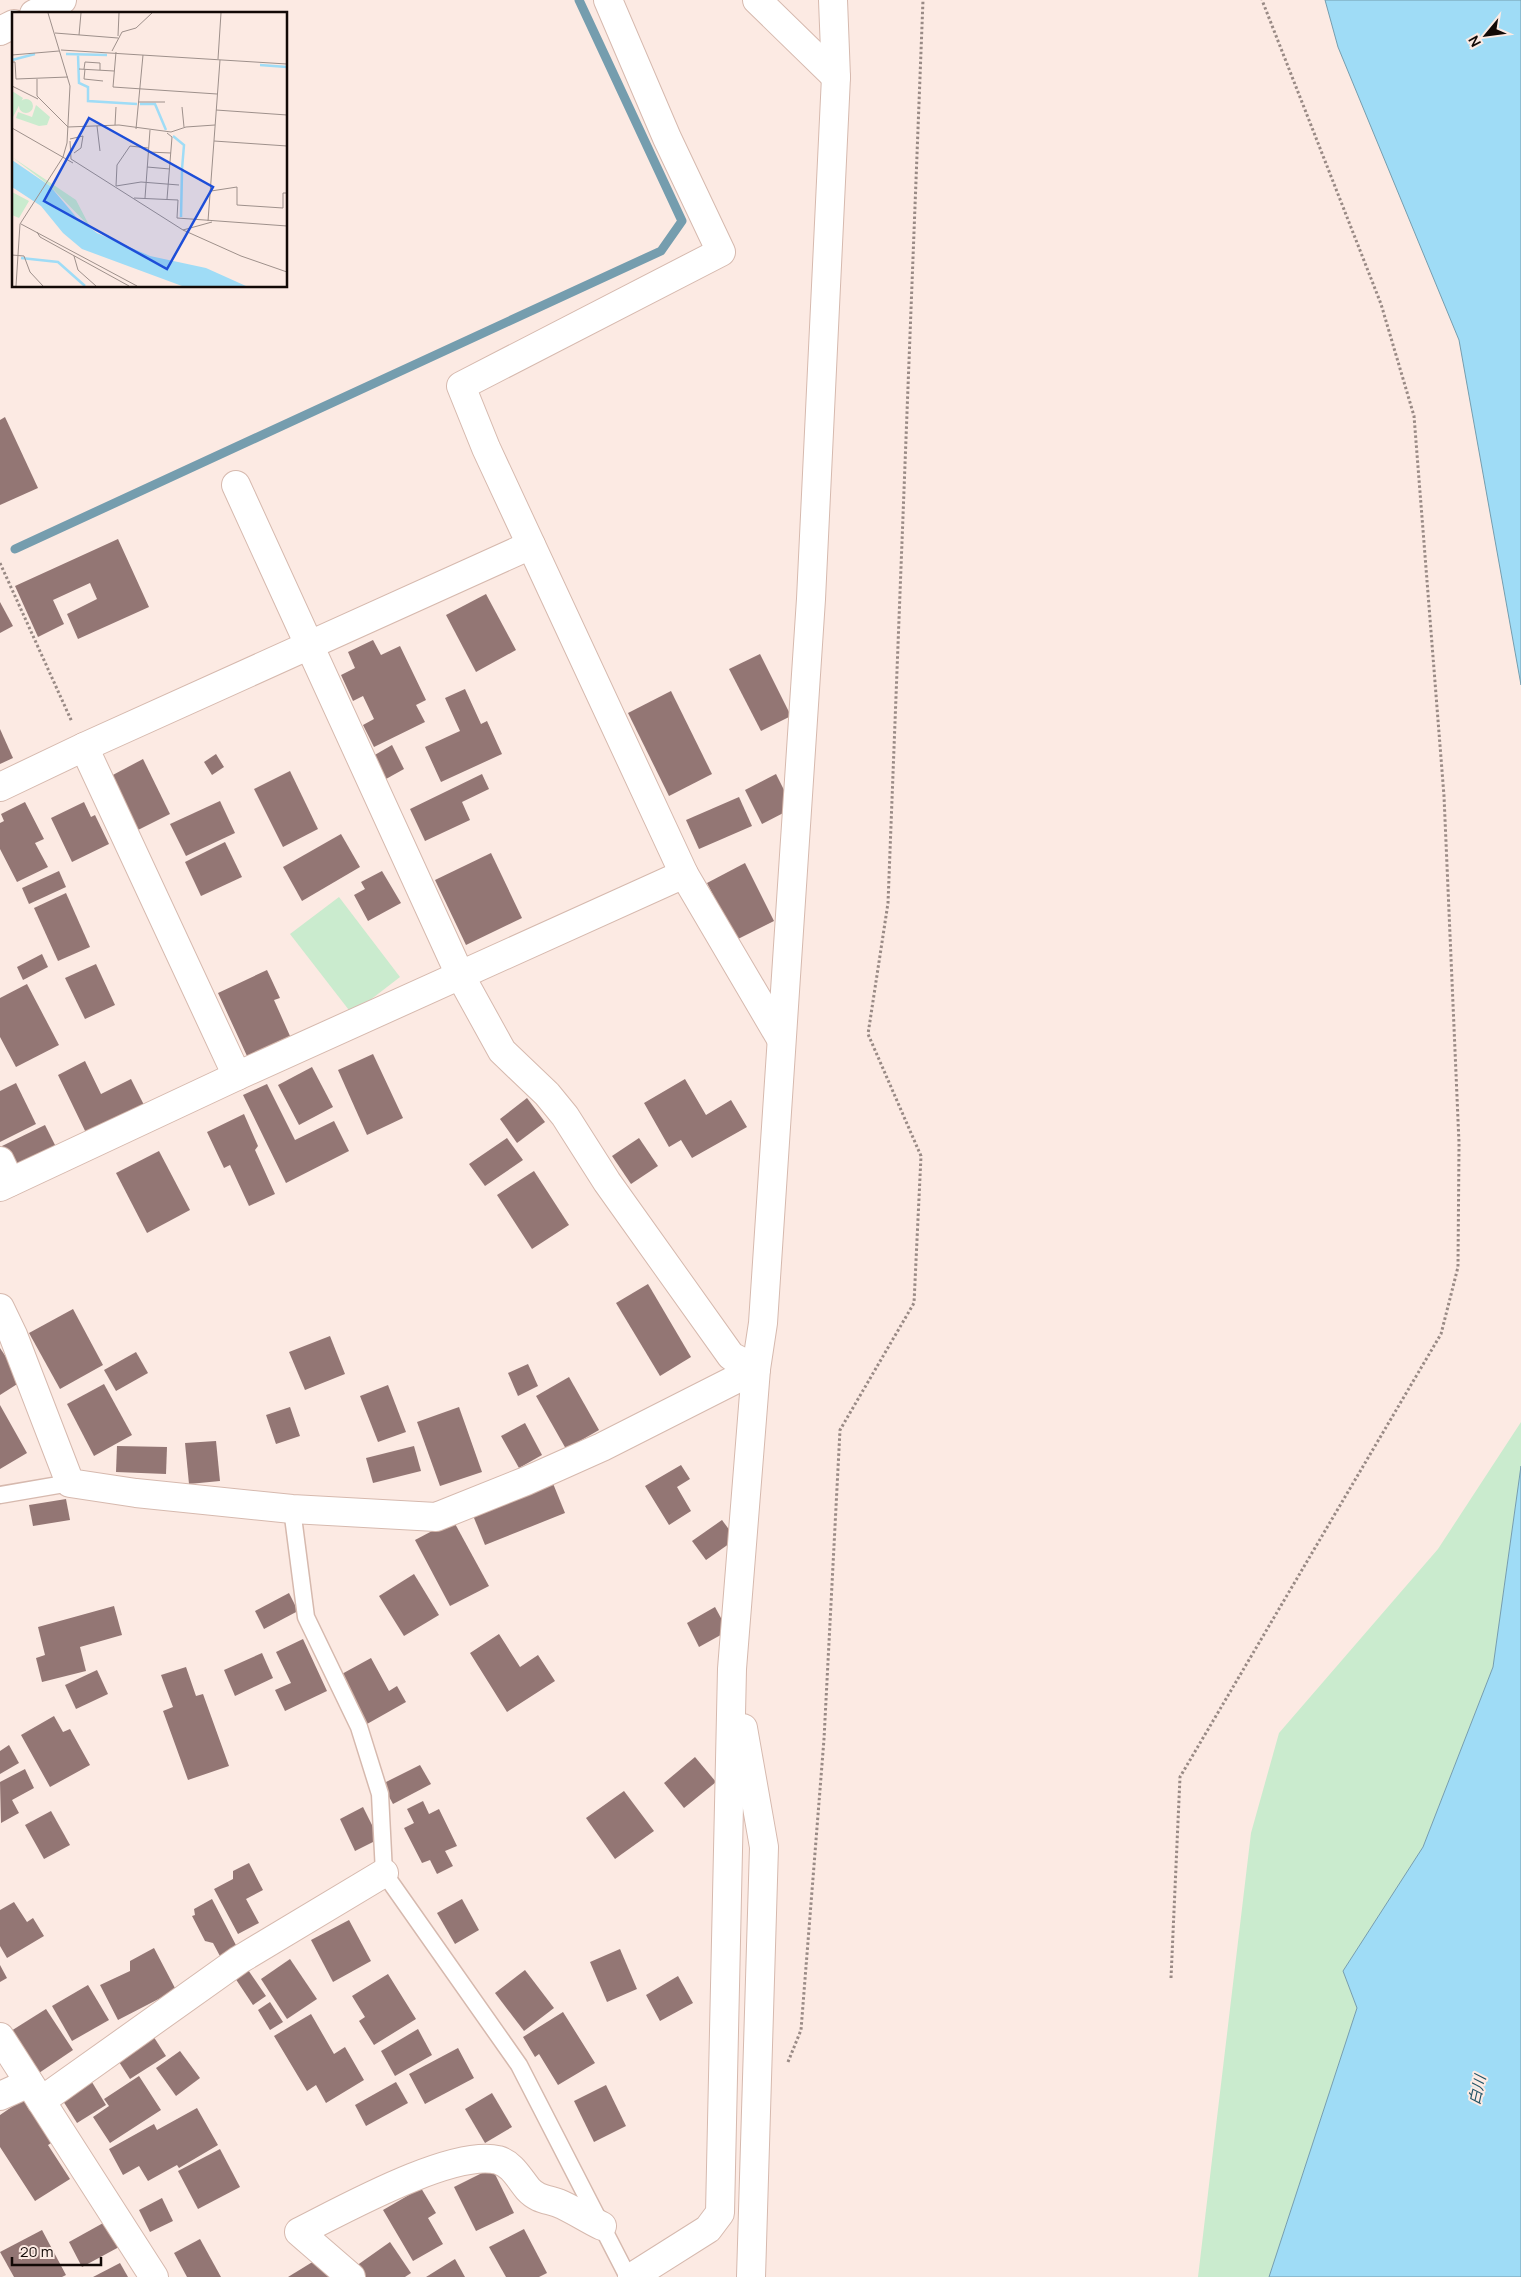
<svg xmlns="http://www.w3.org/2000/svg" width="1521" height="2277" viewBox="0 0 1521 2277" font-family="Manrope,'Noto Sans JP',sans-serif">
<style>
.green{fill:#caebce}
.water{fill:#9fdcf6;stroke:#759dae}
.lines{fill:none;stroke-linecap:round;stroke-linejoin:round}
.stream{stroke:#759dae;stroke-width:9}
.building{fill:#937674}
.lane-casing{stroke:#d6b9ae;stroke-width:19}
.street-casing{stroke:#d6b9ae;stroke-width:30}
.path{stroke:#998a85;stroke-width:3;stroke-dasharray:2.5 2.5;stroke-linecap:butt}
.lane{stroke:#fff;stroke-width:16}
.street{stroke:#fff;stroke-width:28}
.labels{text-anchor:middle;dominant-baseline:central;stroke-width:4;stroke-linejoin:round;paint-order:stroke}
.water-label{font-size:15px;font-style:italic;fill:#225466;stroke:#fceae3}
.inset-river{fill:none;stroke:#9fdcf6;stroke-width:2.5}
.inset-road{fill:none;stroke:#9e908b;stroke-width:1}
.view{fill:#1d4ed8;fill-opacity:0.15;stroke:#1d4ed8;stroke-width:2.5}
.inset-edge{fill:none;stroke:#120906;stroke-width:2.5}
</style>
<rect width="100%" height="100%" fill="#fceae3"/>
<g class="green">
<path d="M339 897 400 977 352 1014 290 934Z"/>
<path d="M1521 1422V1466L1493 1667 1423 1847 1343 1971 1357 2008 1269 2277H1198L1251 1833 1279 1733 1438 1549Z"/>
</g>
<g class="water">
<path d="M1325 0H1521V685L1459 340 1338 47Z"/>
<path d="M1521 1466V2277H1269L1357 2008 1343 1971 1423 1847 1493 1667Z"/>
</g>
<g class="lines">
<path class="stream" d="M15 549 661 251 682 221 579 0"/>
</g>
<g class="building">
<path d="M5 417 38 488 0 505V420Z"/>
<path d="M118 539 149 607 78 639 67 614 97 599 90 583 53 600 64 624 38 637 15 586Z"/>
<path d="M486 594 516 650 476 672 446 615Z"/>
<path d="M0 602 13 626 0 633Z"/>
<path d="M373 640 381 655 400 646 426 700 416 705 425 722 374 747 363 725 374 719 363 696 353 701 341 675 355 668 348 652Z"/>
<path d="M760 654 791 716 761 731 729 669Z"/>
<path d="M465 689 481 724 487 721 502 754 441 782 425 747 460 731 445 698Z"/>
<path d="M671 691 712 774 669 796 628 713Z"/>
<path d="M0 729 13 758 0 764Z"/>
<path d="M392 745 404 769 386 779 373 756Z"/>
<path d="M216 754 224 767 212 775 204 762Z"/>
<path d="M143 759 170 814 136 831 109 777Z"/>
<path d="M290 771 318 829 283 847 254 789Z"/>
<path d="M482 774 489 789 462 802 470 820 425 841 410 809Z"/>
<path d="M776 774 793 808 762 824 745 790Z"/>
<path d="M739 797 752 826 699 849 686 820Z"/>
<path d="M220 801 235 833 186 856 170 824Z"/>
<path d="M25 802 44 839 35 843 48 867 17 882 0 849V823L4 821 1 814Z"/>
<path d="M84 802 91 817 95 815 109 844 72 862 51 818Z"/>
<path d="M341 834 360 867 302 901 283 867Z"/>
<path d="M225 842 242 877 201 896 185 862Z"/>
<path d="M491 853 522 918 466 945 435 880Z"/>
<path d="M745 863 774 921 736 940 707 883Z"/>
<path d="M59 871 66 887 29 904 22 888Z"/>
<path d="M382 871 401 903 368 921 354 895 365 889 361 882Z"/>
<path d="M66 893 90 947 58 961 34 908Z"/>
<path d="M42 954 48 967 23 980 17 967Z"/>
<path d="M96 964 115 1005 85 1019 65 978Z"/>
<path d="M267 970 280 998 274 1000 290 1036 247 1056 218 993Z"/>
<path d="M27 984 59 1045 16 1067 0 1037V998Z"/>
<path d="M373 1054 403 1118 367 1135 338 1070Z"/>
<path d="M85 1061 101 1094 131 1079 146 1109 88 1137 58 1075Z"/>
<path d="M312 1067 333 1107 299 1125 278 1085Z"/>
<path d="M685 1079 706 1115 731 1100 747 1127 692 1158 681 1140 669 1147 644 1103Z"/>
<path d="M16 1083 36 1124 0 1142V1091Z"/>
<path d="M267 1084 295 1140 334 1121 349 1151 286 1183 243 1095Z"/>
<path d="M527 1098 545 1122 517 1143 500 1119Z"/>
<path d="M244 1114 258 1146 255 1150 275 1194 249 1206 230 1165 224 1168 207 1132Z"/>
<path d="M45 1125 57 1149 14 1170 2 1146Z"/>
<path d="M507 1138 523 1160 485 1186 469 1164Z"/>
<path d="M639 1138 658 1166 631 1184 612 1156Z"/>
<path d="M159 1151 190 1210 147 1233 116 1173Z"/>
<path d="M534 1171 569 1225 532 1249 497 1195Z"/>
<path d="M648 1284 691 1357 660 1376 616 1303Z"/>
<path d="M73 1309 103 1365 60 1389 29 1333Z"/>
<path d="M330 1336 345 1374 305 1390 289 1352Z"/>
<path d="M0 1348 22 1381 0 1395Z"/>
<path d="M136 1352 148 1373 116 1391 104 1370Z"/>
<path d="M528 1364 538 1386 518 1396 508 1373Z"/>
<path d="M569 1377 599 1430 566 1449 536 1396Z"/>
<path d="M104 1384 132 1435 94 1456 67 1404Z"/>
<path d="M388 1385 406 1432 378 1442 360 1396Z"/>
<path d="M0 1405 27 1453 0 1469Z"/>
<path d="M290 1407 300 1436 276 1444 266 1415Z"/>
<path d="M459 1407 482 1472 440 1486 417 1422Z"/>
<path d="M525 1423 542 1455 519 1468 501 1436Z"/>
<path d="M216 1441 220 1481 189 1484 185 1443Z"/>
<path d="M117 1446 167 1447 166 1474 116 1472Z"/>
<path d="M414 1446 421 1471 373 1483 366 1458Z"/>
<path d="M681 1465 690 1479 677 1487 691 1511 669 1525 645 1486Z"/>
<path d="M552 1481 565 1513 485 1545 472 1513Z"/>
<path d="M66 1499 70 1520 33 1526 29 1505Z"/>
<path d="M453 1520 489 1586 450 1606 415 1540Z"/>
<path d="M722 1520 736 1539 706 1560 692 1541Z"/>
<path d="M414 1574 439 1615 404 1636 379 1596Z"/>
<path d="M289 1593 298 1611 264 1629 255 1611Z"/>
<path d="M114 1606 122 1635 80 1647 86 1671 42 1682 36 1658 45 1655 38 1627Z"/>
<path d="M715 1607 728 1631 699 1647 687 1623Z"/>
<path d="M499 1634 520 1667 538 1655 555 1681 507 1712 470 1653Z"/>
<path d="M303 1639 327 1691 285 1711 275 1690 291 1683 276 1652Z"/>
<path d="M262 1653 273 1678 235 1696 224 1670Z"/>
<path d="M371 1658 389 1691 397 1686 406 1702 367 1724 340 1675Z"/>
<path d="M186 1667 196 1696 203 1694 229 1766 188 1780 163 1711 173 1707 161 1675Z"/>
<path d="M97 1670 108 1694 76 1709 65 1685Z"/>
<path d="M54 1716 63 1732 70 1729 90 1765 50 1787 21 1735Z"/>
<path d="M9 1745 19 1763 0 1774V1751Z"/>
<path d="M695 1757 716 1782 684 1808 664 1783Z"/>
<path d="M420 1765 431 1784 393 1804 382 1784Z"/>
<path d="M25 1769 34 1788 12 1800 19 1813 1 1823 0 1782Z"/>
<path d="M624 1791 654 1831 615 1859 586 1818Z"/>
<path d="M423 1801 429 1814 439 1809 457 1846 445 1851 453 1866 437 1874 430 1860 422 1863 404 1828 414 1823 407 1809Z"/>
<path d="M363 1807 379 1839 355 1851 340 1819Z"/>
<path d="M51 1811 70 1845 44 1859 25 1825Z"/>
<path d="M249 1863 263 1890 246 1899 259 1923 238 1934 214 1889 233 1879V1871Z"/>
<path d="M212 1899 238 1949 221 1958 213 1943 205 1941 192 1916 195 1915 194 1909Z"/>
<path d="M462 1899 479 1930 455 1944 437 1913Z"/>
<path d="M14 1902 27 1922 33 1918 44 1936 7 1958 0 1946V1910Z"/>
<path d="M349 1920 371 1961 333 1982 311 1940Z"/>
<path d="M154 1948 176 1990 118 2020 100 1985 130 1971V1961Z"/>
<path d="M620 1949 637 1989 607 2002 590 1962Z"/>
<path d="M290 1959 317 1999 287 2019 261 1979Z"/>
<path d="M244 1964 266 1996 253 2005 231 1972Z"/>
<path d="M0 1965 7 1978 0 1982Z"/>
<path d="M525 1970 554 2008 524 2031 495 1993Z"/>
<path d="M388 1974 416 2019 374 2045 359 2021 365 2017 352 1996Z"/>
<path d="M678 1976 693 2003 660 2021 646 1995Z"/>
<path d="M88 1985 109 2020 72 2041 52 2006Z"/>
<path d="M270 2002 283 2022 270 2030 258 2010Z"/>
<path d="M46 2009 73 2050 39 2073 11 2031Z"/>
<path d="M563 2012 595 2063 558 2085 539 2054 535 2057 523 2037Z"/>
<path d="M311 2014 334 2054 345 2047 364 2080 326 2103 316 2085 307 2091 274 2036Z"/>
<path d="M148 2028 166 2056 130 2079 112 2051Z"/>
<path d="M418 2029 432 2055 395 2076 381 2051Z"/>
<path d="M458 2048 474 2078 425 2104 409 2074Z"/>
<path d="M180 2051 200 2078 176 2096 156 2068Z"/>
<path d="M87 2074 106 2105 77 2123 58 2093Z"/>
<path d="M139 2076 161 2110 110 2143 93 2117 109 2106 104 2099Z"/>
<path d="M396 2082 408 2103 366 2126 355 2105Z"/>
<path d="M606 2085 626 2126 594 2142 574 2101Z"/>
<path d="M492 2093 512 2127 485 2143 465 2109Z"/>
<path d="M28 2096 56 2140 48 2145 70 2179 35 2201 0 2147V2115Z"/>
<path d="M197 2108 218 2145 179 2168 177 2165 148 2181 139 2166 123 2175 109 2149 154 2124 157 2130Z"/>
<path d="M220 2149 240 2187 198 2209 178 2171Z"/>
<path d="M492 2168 514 2213 476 2231 454 2187Z"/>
<path d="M421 2188 436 2213 428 2218 443 2244 413 2261 383 2210Z"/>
<path d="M162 2198 173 2221 150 2232 139 2210Z"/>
<path d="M105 2222 119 2247 82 2267 69 2242Z"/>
<path d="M524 2229 547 2273 539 2277H506L489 2247Z"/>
<path d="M42 2230 66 2275 62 2277H14L0 2252Z"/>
<path d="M200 2239 221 2277H187L174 2253Z"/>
<path d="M390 2242 411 2273 405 2277H364L356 2266Z"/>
<path d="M319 2258 330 2277H288Z"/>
<path d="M455 2259 465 2277H426Z"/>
<path d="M120 2263 128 2277H93Z"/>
</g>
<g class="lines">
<defs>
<g id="lane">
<path d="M0 1495 70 1483"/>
<path d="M292 1509 306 1617 359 1727 380 1794 384 1873 519 2065 628 2277"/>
</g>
<g id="street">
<path d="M608 0 667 138 721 252 461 386 486 448 684 874 781 1039"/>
<path d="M757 0 836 77"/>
<path d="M34 14 62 0"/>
<path d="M0 31 14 24"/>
<path d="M236 485 460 975 502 1051 547 1094 565 1116 607 1182 731 1356 756 1369"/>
<path d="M84 747 237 1076"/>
<path d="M0 787 84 747 531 545"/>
<path d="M0 1161 10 1182"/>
<path d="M0 1187 237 1076 684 874"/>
<path d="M0 1308 13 1335 70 1483 136 1493 292 1509 436 1517 526 1481 602 1447 756 1369"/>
<path d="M743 1728 764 1847 751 2277"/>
<path d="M0 2037 154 2277"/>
<path d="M0 2096 29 2083"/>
<path d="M41 2101 239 1960 384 1873"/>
<path d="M351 2277 299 2232C343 2210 452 2149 498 2160 512 2164 519 2178 528 2189 537 2199 546 2199 558 2203 573 2209 587 2219 602 2226"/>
<path d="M632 2277 708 2229 720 2213 732 1669 756 1369 763 1323 811 599 836 77 833 0"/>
</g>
</defs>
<use href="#lane" class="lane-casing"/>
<use href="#street" class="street-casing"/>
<g class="path">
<path d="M0 563 72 722"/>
<path d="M1171 1978 1180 1777 1441 1334 1458 1267 1459 1143 1444 796 1414 416 1381 304 1262 0"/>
<path d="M788 2062 801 2030 824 1739 840 1430 914 1303 921 1156 868 1034 888 903 923 0"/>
</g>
<use href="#lane" class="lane"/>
<use href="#street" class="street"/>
</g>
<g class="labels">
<g class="water-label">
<text transform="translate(1477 2090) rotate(-77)">白川</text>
</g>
</g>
<g transform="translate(12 12)">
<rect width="275" height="275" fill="#fceae3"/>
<path d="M0 79 11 86 1 105H0ZM7 94a7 7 0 1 1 14 0a7 7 0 1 1-14 0ZM24 93 38 105 35 113 27 114 4 106 6 100 20 105ZM0 145 64 188 78 215 38 174ZM0 180 17 189 7 206 0 203Z" fill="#caebce"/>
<path d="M0 148 38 174 65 206 85 221 138 244 194 256 234 274H170L70 237 51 221 29 194 0 175Z" fill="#9fdcf6"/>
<path class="inset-river" d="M54 42 95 43M66 43 67 71 76 75V89L125 92M0 48 23 42M248 53 275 55M128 92H143L154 118M161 124 172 133 170 157M169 205 170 159M9 246 46 250 73 274"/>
<path class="inset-road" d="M43 21 106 26M67 23 69 1M106 24 107 1M49 38 275 52M100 39 110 20 124 16 140 1M104 40 101 75 205 82M0 43 47 39M206 47 209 1M0 50H3L4 67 56 65M67 57 102 59M72 57 73 50 88 51V58M73 57 72 67 91 69M25 67V84L56 115 107 113 159 120 174 115 203 113M0 74 26 87M126 90H153M170 95 172 115M204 98 275 103M103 113 104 95M85 114 88 139M0 116 61 151M124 117 131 43M155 121 160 125 155 187M58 127 71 124 69 136 62 141M58 129 59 147 171 218 229 244 275 260M202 129 275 134M136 140 159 141M135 155 158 157M104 174 129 170 167 173M104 174 105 153 118 134 136 136M199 179 225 175V193L271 196V181H275M122 186 166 188 165 206 275 214M133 186 138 118M196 209 208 48M9 212 125 274M171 218 200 210M25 220 28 225 117 274M0 243 12 244 18 260 31 274M62 244 66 258 84 274M4 274 8 212 51 145 55 131 58 74 36 1"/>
<path class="view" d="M77 106 201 175 155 257 32 189Z"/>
<rect width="275" height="275" class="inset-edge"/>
</g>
<g transform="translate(1486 35) rotate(241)" stroke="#fceae3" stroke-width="4" paint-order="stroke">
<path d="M0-4L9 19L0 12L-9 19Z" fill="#120906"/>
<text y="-8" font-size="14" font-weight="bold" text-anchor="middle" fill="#120906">N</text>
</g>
<path d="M12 2257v8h89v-8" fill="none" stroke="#120906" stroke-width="2.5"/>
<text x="20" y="2257" font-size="15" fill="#120906" stroke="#fceae3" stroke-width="4" paint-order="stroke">20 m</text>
</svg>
